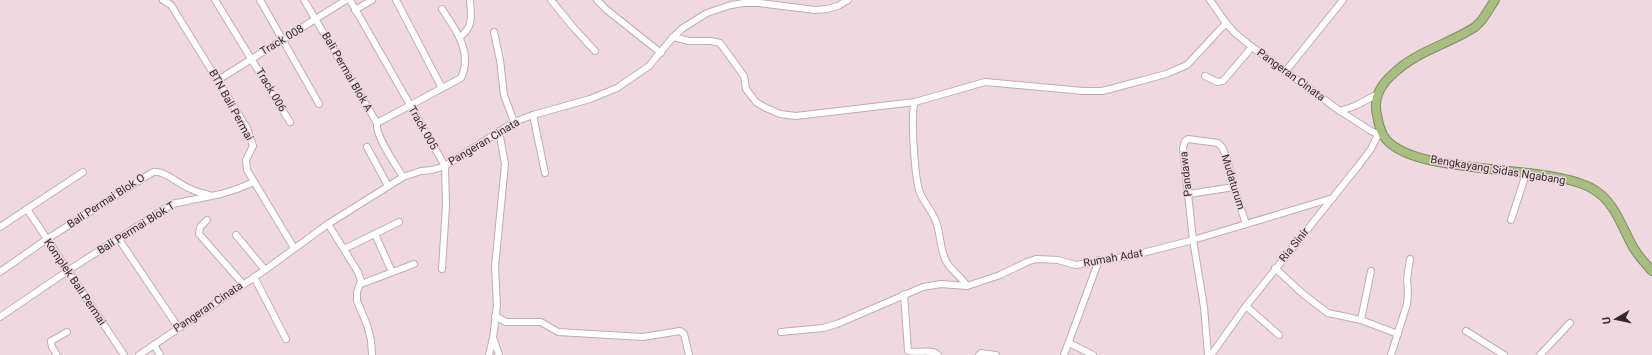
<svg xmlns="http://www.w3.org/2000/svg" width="1652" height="355" viewBox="0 0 1652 355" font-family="Roboto,sans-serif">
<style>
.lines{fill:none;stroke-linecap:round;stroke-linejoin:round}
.minor-casing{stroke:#c3abb4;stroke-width:8}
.highway-casing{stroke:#7e8b63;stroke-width:10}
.minor{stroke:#fff;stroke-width:6}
.highway{stroke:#a6bf80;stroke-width:8}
.labels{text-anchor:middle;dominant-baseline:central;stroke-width:3;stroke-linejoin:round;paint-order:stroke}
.street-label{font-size:11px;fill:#332a2d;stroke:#f0d8e1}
</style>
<rect width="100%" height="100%" fill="#f0d8e1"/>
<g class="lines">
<defs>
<g id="minor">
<path d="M163 0 171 5 247 128 253 146 246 160 247 170 294 248"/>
<path d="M215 0 290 122"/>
<path d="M260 0 319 104"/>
<path d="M304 0 377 123 461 78C473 52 456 30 442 9"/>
<path d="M350 0 445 166 446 206 442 269"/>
<path d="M396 0 442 88"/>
<path d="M551 0 573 27 595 51"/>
<path d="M597 0 607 10 661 53"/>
<path d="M1210 0 1226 23 1235 33 1252 47 1340 111 1371 131 1382 136"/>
<path d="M355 10 372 0"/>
<path d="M494 32 500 60 504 95 514 122"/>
<path d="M460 37C474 26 471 16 470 0"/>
<path d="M673 37 689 41H711L720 43 744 76 746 89 756 102 764 107 780 114 796 116 915 102"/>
<path d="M1285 72 1343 0"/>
<path d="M1205 76 1217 82 1223 81 1252 47"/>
<path d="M218 80 346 0"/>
<path d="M1340 111 1355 106 1378 94"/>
<path d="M533 115 545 173"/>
<path d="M377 123C375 136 396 165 403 177"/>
<path d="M367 147 388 186"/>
<path d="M1189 194 1234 187"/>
<path d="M27 209 124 355"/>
<path d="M207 220 200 227 199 234 243 284"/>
<path d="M1511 220 1526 174"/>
<path d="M328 224 358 272 361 281 357 292V301L367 325 371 340 372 355"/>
<path d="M0 227 83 172"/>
<path d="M375 234 392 272"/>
<path d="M236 235 265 270"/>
<path d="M118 238 178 327"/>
<path d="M344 249 399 222"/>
<path d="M1275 268 1303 294 1328 313 1361 320 1398 334"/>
<path d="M0 272 47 239 153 172C165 170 179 185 191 189 196 192 203 193 209 195"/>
<path d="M254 277 286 339"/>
<path d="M361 284 414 264"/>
<path d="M967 286C961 276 951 271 946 261 940 250 941 237 937 225 934 212 923 203 919 190 915 176 910 114 915 102L985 82 1083 91H1102L1114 88 1166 74 1187 65 1226 23"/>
<path d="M904 294 908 351C916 354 933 348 938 355"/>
<path d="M1246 306 1279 335"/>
<path d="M495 316 506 322H541L558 332 643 337 680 331 684 334 689 355"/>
<path d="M0 317 69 270 172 204 221 194 237 189 254 182"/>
<path d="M1361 320 1371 271"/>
<path d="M1466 331 1504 355"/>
<path d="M781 332 823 328 837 324 923 287 941 284 967 286 1000 275 1027 262 1036 259 1058 260 1076 265 1135 255 1193 240 1333 198"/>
<path d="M494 340 499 355"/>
<path d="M1069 343 1093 355"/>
<path d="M154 345 160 355"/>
<path d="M57 355 52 347 51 341 67 332"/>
<path d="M139 355 265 270 328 224 403 177 421 171 432 170 445 166 514 122 533 115 590 99 617 88 649 66 673 37 683 28 707 13 731 5 744 3H759L815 10 827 9 838 6 848 0"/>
<path d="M489 355 493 338 497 306 495 267 505 164 499 131"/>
<path d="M979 355 981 353 996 355"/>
<path d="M1064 355 1099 260"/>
<path d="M1208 355 1204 307 1193 240 1183 148 1185 141 1188 139 1218 143 1222 147 1226 156 1234 187 1246 224"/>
<path d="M1211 355 1246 306 1359 165 1371 149 1378 135"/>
<path d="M1391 355 1407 304 1408 292 1407 279 1410 259"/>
<path d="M1540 355 1570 323"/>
</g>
<path id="highway" d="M1495 0 1482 20 1475 27C1449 44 1417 51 1394 73 1381 84 1373 98 1377 115 1378 122 1380 129 1383 135 1408 178 1548 162 1593 189 1614 201 1621 225 1632 245 1637 255 1645 263 1652 271"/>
</defs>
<use href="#minor" class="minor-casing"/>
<use href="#highway" class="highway-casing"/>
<use href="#minor" class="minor"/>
<use href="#highway" class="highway"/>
</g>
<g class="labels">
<g class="street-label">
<text transform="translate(282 40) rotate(-31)">Track 008</text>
<text transform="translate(347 72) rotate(60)">Bali Permai Blok A</text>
<text transform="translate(1291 75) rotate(36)">Pangeran Cinata</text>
<text transform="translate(271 90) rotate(59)">Track 006</text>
<text transform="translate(231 105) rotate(61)">BTN Bali Permai</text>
<text transform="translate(423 128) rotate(60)">Track 005</text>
<text transform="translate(484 142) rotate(-31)">Pangeran Cinata</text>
<text transform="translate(1498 170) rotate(9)">Bengkayang Sidas Ngabang</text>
<text transform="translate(1186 174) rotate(-96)">Pandawa</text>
<text transform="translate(1233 182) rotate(73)">Mudaturum</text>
<text transform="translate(106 201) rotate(-33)">Bali Permai Blok O</text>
<text transform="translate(136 228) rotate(-32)">Bali Permai Blok T</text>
<text transform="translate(1294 245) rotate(-51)">Ria Sinir</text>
<text transform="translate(1113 258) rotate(-10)">Rumah Adat</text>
<text transform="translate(75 282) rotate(56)">Komplek Bali Permai</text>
<text transform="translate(208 307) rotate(-34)">Pangeran Cinata</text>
</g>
</g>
<g transform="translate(1616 319) rotate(261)" stroke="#f0d8e1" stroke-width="3" paint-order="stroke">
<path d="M0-3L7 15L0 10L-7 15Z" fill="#332a2d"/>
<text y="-6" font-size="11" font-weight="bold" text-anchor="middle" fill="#332a2d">U</text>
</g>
</svg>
